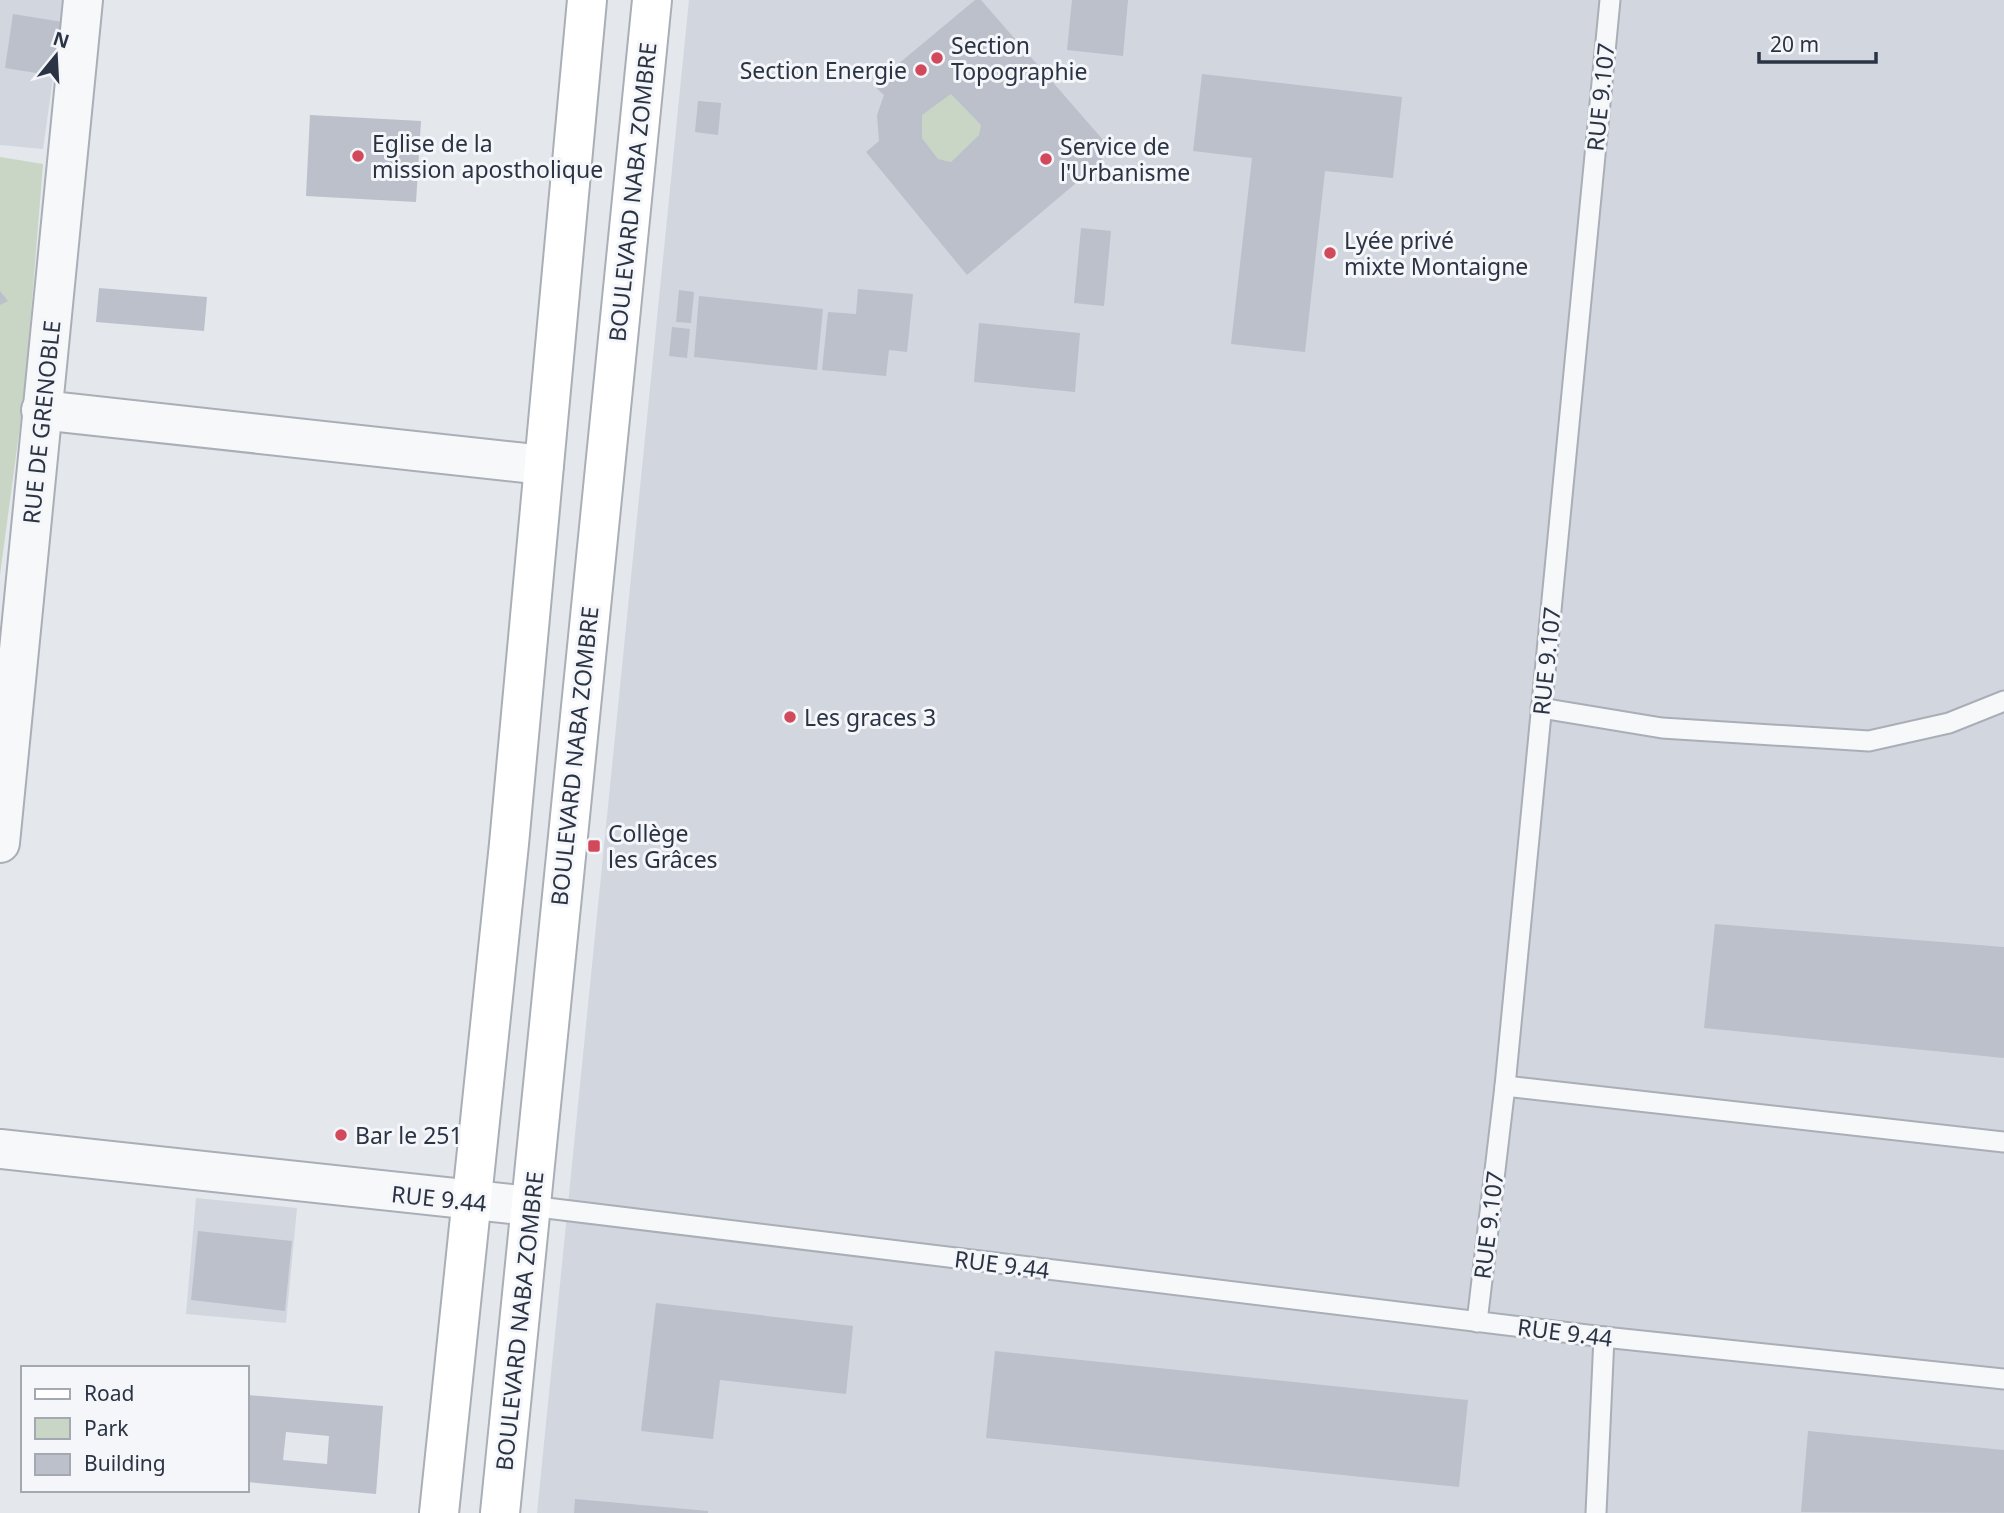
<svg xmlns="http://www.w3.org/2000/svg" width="2004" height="1513" viewBox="0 0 2004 1513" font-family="'Noto Sans',sans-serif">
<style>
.built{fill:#d2d6de}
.green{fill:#c9d6c5}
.building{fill:#bbc0ca;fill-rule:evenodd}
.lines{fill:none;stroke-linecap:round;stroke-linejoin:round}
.lane-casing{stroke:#a9aeb7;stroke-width:23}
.street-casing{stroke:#a9aeb7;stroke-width:42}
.secondary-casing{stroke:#a9aeb7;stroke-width:42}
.lane{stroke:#f7f8fa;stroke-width:19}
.street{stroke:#f7f8fa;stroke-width:38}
.secondary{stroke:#fff;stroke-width:38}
.poi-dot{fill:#d1495b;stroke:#f4f6f9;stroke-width:2.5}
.labels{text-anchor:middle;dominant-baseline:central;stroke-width:6;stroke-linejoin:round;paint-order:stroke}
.poi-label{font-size:23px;fill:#2b3445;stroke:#f4f6f9;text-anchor:start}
.street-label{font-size:23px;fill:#2b3445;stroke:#f4f6f9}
</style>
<rect width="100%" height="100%" fill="#e4e7ec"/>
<g class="built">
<path d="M0 0H64L43 149 0 145Z"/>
<path d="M689 0H2004V1513H537Z"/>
<path d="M196 1198 297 1208 286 1323 186 1314Z"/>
</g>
<g class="green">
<path d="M951 94 981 125 979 135 951 162 938 159 922 138V115Z"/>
<path d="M0 157 43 164 25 388 0 575Z"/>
</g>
<g class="building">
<path d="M975 0H981L1104 141 1101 162 967 275 866 152 879 141 877 115 884 95 873 85ZM951 94 981 125 979 135 951 162 938 159 922 138V115Z"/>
<path d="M1072 0H1128L1123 56 1067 50Z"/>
<path d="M13 14 63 22 55 76 5 68Z"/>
<path d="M1202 74 1402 97 1393 178 1325 171 1305 352 1231 344 1252 158 1193 151Z"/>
<path d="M698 101 721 103 718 135 695 132Z"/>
<path d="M310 115 421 121 416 202 306 196Z"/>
<path d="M1081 228 1111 231 1104 306 1074 303Z"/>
<path d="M99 288 207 297 204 331 96 322Z"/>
<path d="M858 289 913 294 907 352 889 350 886 376 822 370 828 312 856 314Z"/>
<path d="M679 290 694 292 691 323 676 322Z"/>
<path d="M0 291 8 301 0 305Z"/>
<path d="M699 296 823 309 817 370 694 357Z"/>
<path d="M979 323 1080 333 1075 392 974 382Z"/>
<path d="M672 327 690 329 687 358 669 356Z"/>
<path d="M1715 924 2004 947V1058L1704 1028Z"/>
<path d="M198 1231 292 1241 285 1311 191 1300Z"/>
<path d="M656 1303 853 1326 846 1394 720 1380 713 1439 641 1431Z"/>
<path d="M995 1351 1468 1400 1459 1487 986 1438Z"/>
<path d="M247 1395 383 1406 376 1494 247 1482ZM286 1432 329 1436 327 1464 283 1460Z"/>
<path d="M1808 1431 2004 1450V1513L1801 1512Z"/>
<path d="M575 1499 708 1511V1513H574Z"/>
</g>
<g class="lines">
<defs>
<g id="lane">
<path d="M1541 708 1662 728 1869 741 1949 723 2004 701"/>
<path d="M1505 1086 2004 1142"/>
<path d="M530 1206 1604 1337 2004 1379"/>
<path d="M1477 1322 1505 1086 1610 0"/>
<path d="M1596 1513 1604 1337"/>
</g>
<g id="street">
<path d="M41 410 544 465"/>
<path d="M0 843 83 0"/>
<path d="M0 1149 530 1206"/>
</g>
<g id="secondary">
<path d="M439 1513 509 844 587 0"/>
<path d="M500 1513 652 0"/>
</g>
</defs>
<use href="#lane" class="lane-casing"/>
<use href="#street" class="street-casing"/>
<use href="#secondary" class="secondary-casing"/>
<use href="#lane" class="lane"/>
<use href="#street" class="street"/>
<use href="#secondary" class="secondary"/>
</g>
<g class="poi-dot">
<circle cx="937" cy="58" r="7"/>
<circle cx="921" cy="70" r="7"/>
<circle cx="358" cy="156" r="7"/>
<circle cx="1046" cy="159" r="7"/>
<circle cx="1330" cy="253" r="7"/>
<circle cx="790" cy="717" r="7"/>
<rect x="587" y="839" width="14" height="14" rx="3.5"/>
<circle cx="341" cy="1135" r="7"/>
</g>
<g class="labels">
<g class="poi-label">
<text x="951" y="45">Section<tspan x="951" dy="26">Topographie</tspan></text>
<text x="907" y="70" text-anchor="end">Section Energie</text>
<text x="372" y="143">Eglise de la<tspan x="372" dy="26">mission apostholique</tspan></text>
<text x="1060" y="146">Service de<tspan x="1060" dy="26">l'Urbanisme</tspan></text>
<text x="1344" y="240">Lyée privé<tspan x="1344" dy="26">mixte Montaigne</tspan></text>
<text x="804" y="717">Les graces 3</text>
<text x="608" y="833">Collège<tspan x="608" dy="26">les Grâces</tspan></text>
<text x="355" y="1135">Bar le 251</text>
</g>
<g class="street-label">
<text transform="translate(1600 97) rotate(-84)">RUE 9.107</text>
<text transform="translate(632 192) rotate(-84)">BOULEVARD NABA ZOMBRE</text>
<text transform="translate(41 422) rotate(-84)">RUE DE GRENOBLE</text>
<text transform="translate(1546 661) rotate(-84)">RUE 9.107</text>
<text transform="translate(574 756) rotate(-84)">BOULEVARD NABA ZOMBRE</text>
<text transform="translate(439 1198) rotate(6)">RUE 9.44</text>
<text transform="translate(1488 1225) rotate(-83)">RUE 9.107</text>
<text transform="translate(1002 1264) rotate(7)">RUE 9.44</text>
<text transform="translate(519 1321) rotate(-84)">BOULEVARD NABA ZOMBRE</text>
<text transform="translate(1565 1332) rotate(7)">RUE 9.44</text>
</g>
</g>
<rect x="21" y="1366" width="228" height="126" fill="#f4f6f9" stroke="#a4a8b1" stroke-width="2"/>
<rect x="35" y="1389" width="35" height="10" fill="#ffffff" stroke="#a4a8b1" stroke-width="2"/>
<text x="84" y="1401" font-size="21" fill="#2b3445">Road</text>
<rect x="35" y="1418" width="35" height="21" fill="#c9d6c5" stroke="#a4a8b1" stroke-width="2"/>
<text x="84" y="1436" font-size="21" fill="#2b3445">Park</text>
<rect x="35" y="1454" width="35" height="21" fill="#bbc0ca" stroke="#a4a8b1" stroke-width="2"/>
<text x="84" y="1471" font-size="21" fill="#2b3445">Building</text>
<g transform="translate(56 56) rotate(18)" stroke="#f4f6f9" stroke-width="5" paint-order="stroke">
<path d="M0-5L12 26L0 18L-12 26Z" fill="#2b3445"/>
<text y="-10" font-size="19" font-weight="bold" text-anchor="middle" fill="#2b3445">N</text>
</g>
<path d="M1759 52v10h117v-10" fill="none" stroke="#2b3445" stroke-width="3.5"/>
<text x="1770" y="52" font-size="21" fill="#2b3445" stroke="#f4f6f9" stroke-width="5" paint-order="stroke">20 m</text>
</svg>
